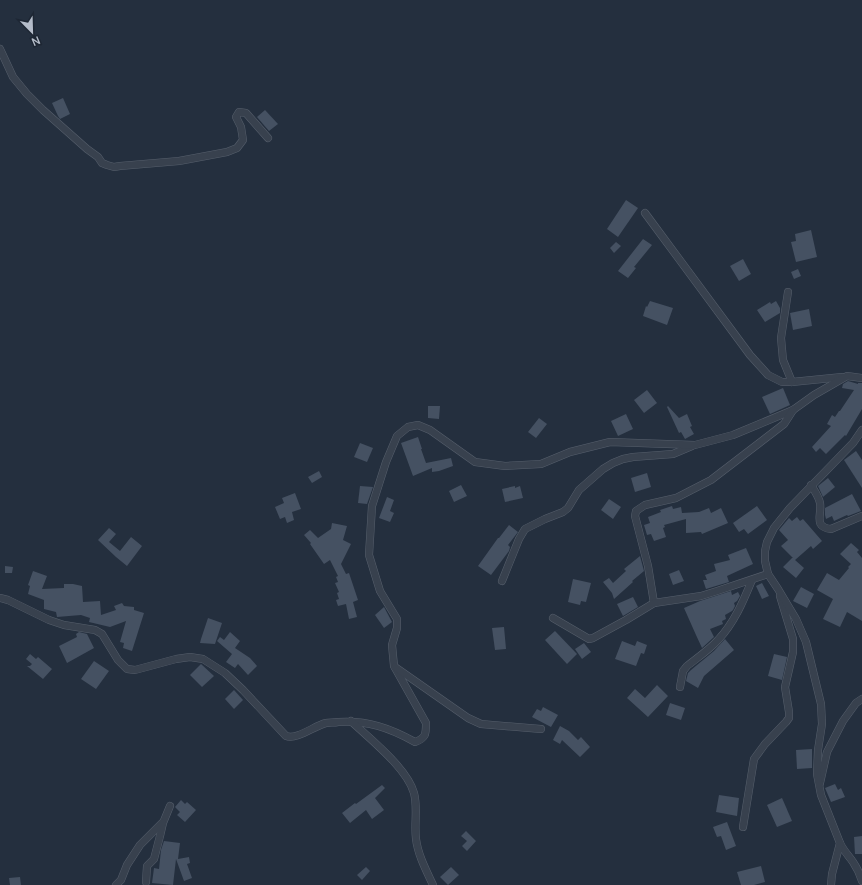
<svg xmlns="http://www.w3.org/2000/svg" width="862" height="885" viewBox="0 0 862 885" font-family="Manrope,sans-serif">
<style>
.building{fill:#455162}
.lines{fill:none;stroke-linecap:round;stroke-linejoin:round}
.street-casing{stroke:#565f6c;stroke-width:8}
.street{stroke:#38414e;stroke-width:7}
</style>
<rect width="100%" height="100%" fill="#242f3e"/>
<g class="building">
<path d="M63 98 70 114 60 119 58 116 52 103Z"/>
<path d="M265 110 278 124 269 131 257 117Z"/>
<path d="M626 200 638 208 618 237 607 229Z"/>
<path d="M811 230 817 257 796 262 791 242 796 241 795 234Z"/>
<path d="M643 239 652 245 634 267 636 268 628 278 618 271Z"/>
<path d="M616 242 621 246 614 253 610 248Z"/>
<path d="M743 259 751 274 739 281 730 266Z"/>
<path d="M798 269 801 276 794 279 791 272Z"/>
<path d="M650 301 673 308 667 325 643 316 646 306 647 307Z"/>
<path d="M776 301 780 308V313L765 322 757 310 770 302 771 304Z"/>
<path d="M809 309 812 326 793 330 790 313Z"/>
<path d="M848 381 858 384V383H862V409L846 436 845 435 826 454 820 448 816 452 812 447 831 426 827 424 832 415 835 417 839 411H840L854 390 842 388 843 384Z"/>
<path d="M783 388 790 405 770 414 762 397Z"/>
<path d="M647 390 657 403 644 413 634 400Z"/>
<path d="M428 406H440L439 419 428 418Z"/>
<path d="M668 406 679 418 687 414 692 426 690 427 694 434 685 439 681 432 679 433 667 407Z"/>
<path d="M626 414 633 429 618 436 611 421Z"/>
<path d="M539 418 547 424 536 438 528 432Z"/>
<path d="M418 437 422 449H421L426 463 451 458 453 466 439 471 432 472V468L413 476 401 443Z"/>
<path d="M360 443 373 448 367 462 354 457Z"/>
<path d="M856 451 862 460V488L844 460Z"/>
<path d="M319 471 322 477 312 483 308 477Z"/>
<path d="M647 473 651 487 635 492 631 478Z"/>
<path d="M828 478 835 487 823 497 818 486Z"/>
<path d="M461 485 467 496 454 502 449 491Z"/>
<path d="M360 486 373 487 367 504 358 503Z"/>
<path d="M515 486V488L520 486 523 498 505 502 502 489Z"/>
<path d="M295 493 301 509 292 512 294 520 287 523 285 517 280 519 275 507 284 503 282 498Z"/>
<path d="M852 494 861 511 848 516 847 515 834 521 832 516 826 519 825 515V508Z"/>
<path d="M387 497 394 500 390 511 394 513 390 522 379 518Z"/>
<path d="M609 499 621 507 613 519 601 510Z"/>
<path d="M672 506 673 509 681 507 682 513 699 512 709 508 711 513 721 508 728 523 702 534 701 532 686 533V519L664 525 665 527 663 528 666 537 654 541 651 534 647 535 644 525 650 523 648 517 661 512 660 510Z"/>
<path d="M757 506 767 520 748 534 744 529 739 532 733 523Z"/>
<path d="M797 517 800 521 803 519 822 541 813 549 811 546 795 560 804 568 796 578 783 567 792 558H793L781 546 788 540 779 530 789 518 792 521Z"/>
<path d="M332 523 347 526 343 540 351 544 341 564 346 574 349 573 358 600 353 602 357 617 349 619 346 604 338 606 336 600 339 599 337 593 339 592 335 583 338 582 336 577 338 576 330 560 324 564 310 544 311 543 304 535 310 530 318 538 331 529Z"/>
<path d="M509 525 518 532 508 545 510 547 509 551 491 575 478 566 498 538H499Z"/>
<path d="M109 528 116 534 109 542 120 551 131 537 142 546 127 566 116 557 98 540Z"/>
<path d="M851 543 859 550 857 552 862 558V621L847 612 840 627 823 619 833 599 817 590 827 573 839 580 849 568 848 567 851 564 840 554Z"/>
<path d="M746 548 753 564 727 576 729 582 706 589 703 580H707L705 575 716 571 714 564 730 560 728 555Z"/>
<path d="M640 556 644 571 632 581 633 582 614 599 612 593 603 582 609 578 613 583 626 571 624 569Z"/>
<path d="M5 566 13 567 12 573H5Z"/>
<path d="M679 570 684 581 673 585 669 574Z"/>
<path d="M33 571 47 576 42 589 64 588V584H73L82 586 83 602 100 601 101 615 116 610 114 606 122 603 124 606 134 607V610L144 613 132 651 123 648 124 643 120 642 126 621 110 627 89 622 90 618 81 615 57 617 56 612 44 609V600L28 594 30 586 28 585Z"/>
<path d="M573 579 591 583 586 602 581 601 580 605 568 602Z"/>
<path d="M762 583 769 596 762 599 756 586Z"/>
<path d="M801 587 814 594 807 608 793 601Z"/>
<path d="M731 591 732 595 738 592 740 596 737 601 734 603 735 606 733 610 732 611 725 615 726 619 722 621 723 624 710 629 714 637 702 648 696 635 684 608 700 601Z"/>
<path d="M633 597 638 607 623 616 617 604Z"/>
<path d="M384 607 392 622 384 628 375 615Z"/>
<path d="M208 618 222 623 215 644 200 643 201 639Z"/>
<path d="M504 627 506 649 495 650 492 628Z"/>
<path d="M555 631 577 654 567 664 545 640Z"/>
<path d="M79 632 87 634 94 648 67 663 59 646 77 637 76 634Z"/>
<path d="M230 632 240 641 235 648 250 658 257 666 248 675 238 664 235 668 226 662 232 654 217 641 220 637 224 640Z"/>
<path d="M725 639 734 650 704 676 698 688 686 681 688 673 691 670 714 651Z"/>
<path d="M622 641 635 646 637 641 647 645 644 654 641 653 636 666 615 659Z"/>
<path d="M584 643 591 652 582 659 575 649Z"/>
<path d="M30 654 36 659 38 657 52 669 43 679 27 666H30L32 664 26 659Z"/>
<path d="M774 654 787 657 782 680 768 676Z"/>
<path d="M94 661 109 671 96 689 81 679Z"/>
<path d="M201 664 214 676 202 687 190 675Z"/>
<path d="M657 685 668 696 648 717 627 698 635 689 645 698Z"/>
<path d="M234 690 243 700 234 709 225 699Z"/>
<path d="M670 703 685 708 681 720 666 715Z"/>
<path d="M543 707 558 715 551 727 532 717 537 709 541 711Z"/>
<path d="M560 726 569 731 578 740 581 737 590 747 580 757 562 740 560 744 553 740Z"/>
<path d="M812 749V768L797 769 796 750Z"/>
<path d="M835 784 838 790 841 788 845 797 831 802 825 788Z"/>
<path d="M382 785 385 788 375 798 384 810 372 819 366 810 350 823 342 813 355 803 356 804Z"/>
<path d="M719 795 739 798 737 816 716 812Z"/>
<path d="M782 798 792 821 777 827 767 805Z"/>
<path d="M181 800 185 804 187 802 196 810 185 822 177 815 180 812 175 807Z"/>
<path d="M727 822 736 846 726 850 721 836 717 837 713 827Z"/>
<path d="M466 831 476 841 467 851 462 846 467 841 461 836Z"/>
<path d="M862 836V854H855L854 837Z"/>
<path d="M164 841 180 843 178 859 189 857 190 863 187 864 192 878 184 881 176 859 173 885 152 883 154 868 159 869 161 850Z"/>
<path d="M761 866 765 882 754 885H741L737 872Z"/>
<path d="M366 867 370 871 362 880 357 875Z"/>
<path d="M451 867 459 875 448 885 440 877Z"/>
<path d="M20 877 21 885H10L9 878Z"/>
</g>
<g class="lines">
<defs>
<g id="street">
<path d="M0 49 13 77 27 94 43 110 87 149 98 157 102 163 107 165 114 167 120 166 179 161 227 152 237 148 243 140 241 127 236 117 239 112 246 113 268 138"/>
<path d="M645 213 750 355 768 375 782 382H792L842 377"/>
<path d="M788 292 781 338 783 360 792 382"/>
<path d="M811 485C814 490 819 497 820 503 822 515 813 527 831 529L862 516"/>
<path d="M502 581 519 539 525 529 545 519 563 512 568 508 579 490 603 469 613 463 623 459 633 457 673 454 692 446"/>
<path d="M0 598 8 600 49 620 64 625 95 630 102 634 118 660 127 669 135 670 176 659 190 657 203 659 225 673 243 690 286 736C297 740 314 726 326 723 330 722 334 723 338 722 367 720 390 728 415 742 426 738 426 734 426 723L394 666 392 645 397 628V619L380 591 369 555 372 506 386 462 397 436 408 427 418 425 430 430 475 462 505 466 541 464 570 452 610 442 695 445 733 435 793 410 814 395 847 376 862 378"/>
<path d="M654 603 648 566 635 516 636 511 645 505 676 498 711 480 784 424 793 410"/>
<path d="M553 618 589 639 593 638 626 620 654 603 701 596 717 591 768 574"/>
<path d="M395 667 468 718 481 724 541 729"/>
<path d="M680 687 683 671 687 666C697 658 709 650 718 640 734 623 743 602 752 580"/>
<path d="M351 721C370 739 407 768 414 793 418 808 414 824 416 839 418 855 426 870 433 885"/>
<path d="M820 783 827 752 843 721 856 703 862 699"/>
<path d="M743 827 754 759 765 744 786 722 789 718V712L785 687 793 652V639L780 596"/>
<path d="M840 843C843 850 849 856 853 862 857 868 860 874 862 881"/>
<path d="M146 882 147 866 154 859 160 836 163 823 170 806"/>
<path d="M116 885 121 880 127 865 140 845 162 823"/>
<path d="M831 885 832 874 840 843 821 795 817 774 818 750 822 724 821 704 806 642 796 619 778 589 768 574 765 561V551L767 542 774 528 790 508 853 443 862 430"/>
</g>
</defs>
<use href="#street" class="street-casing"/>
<use href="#street" class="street"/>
</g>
<g transform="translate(32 32) rotate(157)" stroke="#1d2633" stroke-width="3" paint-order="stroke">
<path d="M0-3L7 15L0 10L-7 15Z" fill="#b4bcc9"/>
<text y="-6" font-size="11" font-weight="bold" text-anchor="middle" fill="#b4bcc9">N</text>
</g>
</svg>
